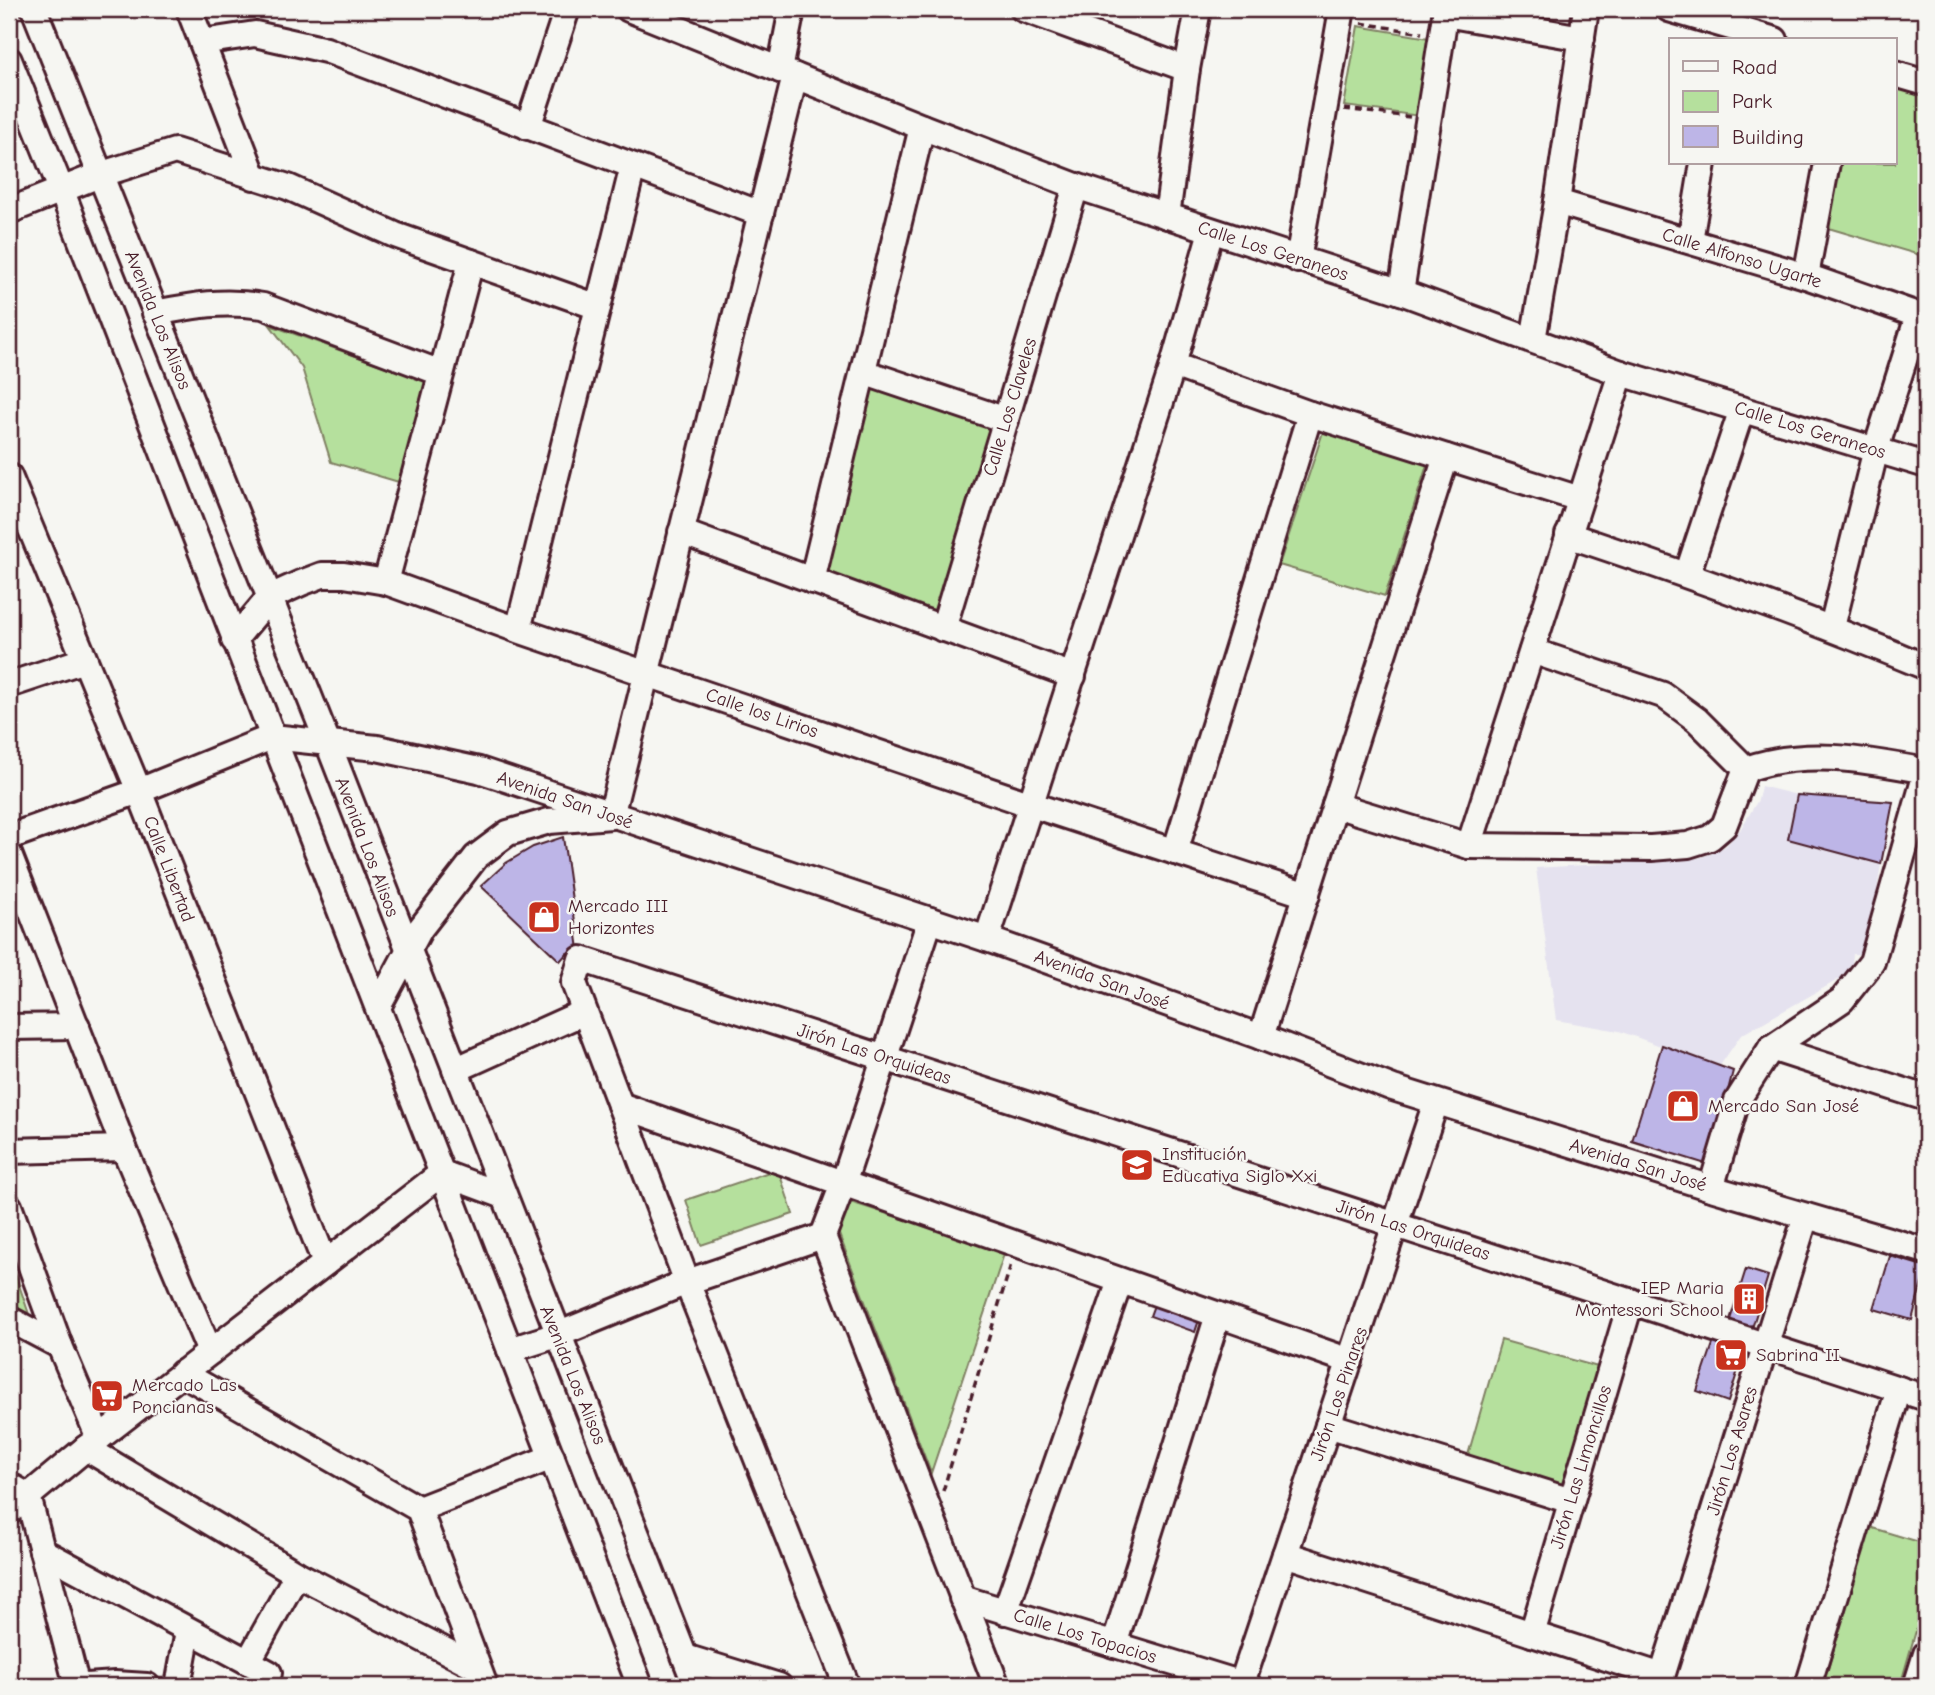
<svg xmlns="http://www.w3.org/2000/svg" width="1935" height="1695" viewBox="0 0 1935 1695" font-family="'Comic Neue',sans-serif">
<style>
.built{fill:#e5e2ef}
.green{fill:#b5e09d;stroke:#808064;stroke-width:2}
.building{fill:#bdb5e7;stroke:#4a1f2b;stroke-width:2}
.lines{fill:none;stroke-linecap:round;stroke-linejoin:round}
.minor-casing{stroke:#4a1f2b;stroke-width:30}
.path{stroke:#4a1f2b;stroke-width:3.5;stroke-dasharray:7 5;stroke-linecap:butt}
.minor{stroke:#f6f6f2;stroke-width:24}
.labels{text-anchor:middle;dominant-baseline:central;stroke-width:5;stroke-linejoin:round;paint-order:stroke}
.street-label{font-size:19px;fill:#4a1f2b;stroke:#f6f6f2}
.poi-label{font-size:19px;fill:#4a1f2b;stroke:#f6f6f2;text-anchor:start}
</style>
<rect width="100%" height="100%" fill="#f6f6f2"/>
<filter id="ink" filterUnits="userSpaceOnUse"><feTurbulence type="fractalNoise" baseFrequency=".0143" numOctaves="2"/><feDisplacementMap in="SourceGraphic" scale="14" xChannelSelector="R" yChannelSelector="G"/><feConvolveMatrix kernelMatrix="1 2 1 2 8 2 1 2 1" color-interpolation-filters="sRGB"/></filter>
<g filter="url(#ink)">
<path class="built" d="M1761 786 1797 795 1788 840 1881 864 1867 955 1853 954 1852 963 1843 977 1741 1035 1719 1067 1619 1031 1556 1020 1536 868 1699 858 1713 853 1726 846 1740 830 1758 800Z"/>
<g class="green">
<path d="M1358 26 1429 38 1420 116 1344 106Z"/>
<path d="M1895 88 1926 96V257L1825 227 1838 163H1895Z"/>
<path d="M270 325 428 382 402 483 331 462 302 368Z"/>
<path d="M875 372 1001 411 938 619 822 575Z"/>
<path d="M1324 429 1428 462 1385 596 1279 565Z"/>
<path d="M778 1169 793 1214 701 1245 686 1200Z"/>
<path d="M847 1201 1005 1251 931 1473 837 1229Z"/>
<path d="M9 1256 29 1314 9 1303Z"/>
<path d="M1501 1340 1605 1369 1567 1488 1468 1455Z"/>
<path d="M1869 1527 1926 1544V1596L1900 1686H1823Z"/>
</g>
<g class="building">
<path d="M1797 795 1893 802 1881 864 1788 839Z"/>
<path d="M563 837 579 949 567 953 560 961 481 886 506 863 533 847Z"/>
<path d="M1662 1045 1733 1071 1709 1165 1632 1141Z"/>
<path d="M1890 1256 1926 1267 1912 1320 1874 1309Z"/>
<path d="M1746 1269 1768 1276 1753 1325 1741 1327 1729 1323Z"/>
<path d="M1157 1297 1193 1310 1198 1323 1195 1332 1150 1316Z"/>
<path d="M1714 1341 1744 1351 1728 1402 1697 1391Z"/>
</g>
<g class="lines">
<defs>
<g id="minor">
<path d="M34 9 328 743 696 1686"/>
<path d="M189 9 254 177"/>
<path d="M629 9 922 127 1076 186 1401 292 1621 373 1926 465"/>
<path d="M1023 9 1187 69"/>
<path d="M1669 9 1775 40"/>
<path d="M1445 14 1582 38"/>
<path d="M202 42 255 34 326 50 761 214"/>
<path d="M9 60 61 189 640 1686"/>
<path d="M780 70 792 9"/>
<path d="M1895 74 1926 83"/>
<path d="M528 127 567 9"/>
<path d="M1557 202 1806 276 1926 318"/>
<path d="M9 211 99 175 175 151 288 187 395 235 598 307"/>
<path d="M1167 216 1187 69 1198 9"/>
<path d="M1690 241 1703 163"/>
<path d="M1298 260 1342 9"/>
<path d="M1806 276 1827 163"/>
<path d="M1401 292 1446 9"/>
<path d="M155 313C196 305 221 300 263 306L441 373"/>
<path d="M1533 340 1557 202 1586 9"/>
<path d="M1173 365 1310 414 1580 499"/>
<path d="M863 372 1006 420"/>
<path d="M9 476 139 791 325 1263"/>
<path d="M681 532 1073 676"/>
<path d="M1568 535C1689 575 1809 618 1926 667"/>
<path d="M1687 575 1742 409"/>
<path d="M812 581 922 127"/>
<path d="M386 582 471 262"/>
<path d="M1832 627 1876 449 1918 316"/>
<path d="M943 629 1076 186"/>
<path d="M518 630 633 166"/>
<path d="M234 640 270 597 301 583 322 575H344L386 582 518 630 1032 805 1307 895"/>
<path d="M1532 651 1663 695 1697 720 1746 769"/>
<path d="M9 685 84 660"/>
<path d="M1335 805 1469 846 1651 848 1688 845 1710 838 1724 826 1746 769C1806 748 1866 760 1926 771"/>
<path d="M9 837 139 791 272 737 377 748 479 770 987 939 1261 1037 1393 1088 1711 1188 1926 1251"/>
<path d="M1469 846 1621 373"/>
<path d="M1175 852 1310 414"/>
<path d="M9 854 124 1148 210 1352"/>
<path d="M930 920 843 1184 823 1236 997 1686"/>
<path d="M987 939 1173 365 1211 231"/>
<path d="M378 1007 420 929 476 857 508 833 549 821 611 816 795 76"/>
<path d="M9 1027 77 1026"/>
<path d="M1261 1037 1446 457"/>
<path d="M1771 1048 1926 1098"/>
<path d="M455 1070 584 1012"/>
<path d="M620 1105 1350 1361"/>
<path d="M9 1151 124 1148"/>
<path d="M1711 1188 1737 1101 1771 1048 1842 1000 1872 962 1926 773"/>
<path d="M9 1206 60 1346 99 1438"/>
<path d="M9 1319 60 1346"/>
<path d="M510 1350 557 1335 687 1282 823 1236"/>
<path d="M182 1373 419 1509 485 1686"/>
<path d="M1328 1425 1571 1501"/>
<path d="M86 1448 297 1574 477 1667"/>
<path d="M9 1485 28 1496 77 1686"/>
<path d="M419 1509 552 1457"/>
<path d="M9 1512 86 1448 442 1173 504 1196"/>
<path d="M42 1551 269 1673 262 1686"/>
<path d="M1285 1554 1662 1676"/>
<path d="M962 1598 1249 1686"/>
<path d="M1005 1612 1120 1281"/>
<path d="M1532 1634 1631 1301"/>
<path d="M1114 1645 1218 1315"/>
<path d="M685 1657 779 1686"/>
<path d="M248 1662 297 1574"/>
<path d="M87 1686 115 1684 147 1686"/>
<path d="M178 1686 188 1631"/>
<path d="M847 1686 687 1282 574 983 581 959 1926 1398"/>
<path d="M1241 1686 1436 1102"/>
<path d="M1659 1686 1806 1216"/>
<path d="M1808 1686 1899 1389"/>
<path d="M1916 1686 1926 1654"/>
</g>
</defs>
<use href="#minor" class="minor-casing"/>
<g class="path">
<path d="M1361 23 1422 33"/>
<path d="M1344 109 1410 117"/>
<path d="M943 1491 1011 1264"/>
</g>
<use href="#minor" class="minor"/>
</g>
</g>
<defs>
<symbol id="shop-square" viewBox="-11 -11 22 22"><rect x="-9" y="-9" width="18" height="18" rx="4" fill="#c8321e" stroke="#f6f6f2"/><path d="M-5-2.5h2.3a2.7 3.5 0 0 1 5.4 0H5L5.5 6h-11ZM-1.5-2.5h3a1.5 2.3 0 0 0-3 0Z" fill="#fff"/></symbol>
<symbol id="school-square" viewBox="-11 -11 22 22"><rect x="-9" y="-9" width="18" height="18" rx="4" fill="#c8321e" stroke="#f6f6f2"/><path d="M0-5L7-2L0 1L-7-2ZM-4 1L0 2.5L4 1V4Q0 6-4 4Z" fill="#fff"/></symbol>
<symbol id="building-square" viewBox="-11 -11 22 22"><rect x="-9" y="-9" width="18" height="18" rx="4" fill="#c8321e" stroke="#f6f6f2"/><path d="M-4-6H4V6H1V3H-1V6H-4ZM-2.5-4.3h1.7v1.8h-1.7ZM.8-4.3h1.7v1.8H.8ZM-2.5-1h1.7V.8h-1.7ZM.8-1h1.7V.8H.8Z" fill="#fff"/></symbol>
<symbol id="supermarket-square" viewBox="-11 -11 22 22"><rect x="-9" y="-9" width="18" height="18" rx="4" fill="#c8321e" stroke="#f6f6f2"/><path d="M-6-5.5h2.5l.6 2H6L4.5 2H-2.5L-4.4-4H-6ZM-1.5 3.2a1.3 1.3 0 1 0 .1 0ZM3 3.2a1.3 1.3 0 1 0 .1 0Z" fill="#fff"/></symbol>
</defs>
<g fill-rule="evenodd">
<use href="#shop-square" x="525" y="898" width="38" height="38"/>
<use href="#shop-square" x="1664" y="1087" width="38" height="38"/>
<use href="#school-square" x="1118" y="1146" width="38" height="38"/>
<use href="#building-square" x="1730" y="1280" width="38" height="38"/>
<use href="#supermarket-square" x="1712" y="1336" width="38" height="38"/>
<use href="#supermarket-square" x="88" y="1377" width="38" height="38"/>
</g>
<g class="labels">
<g class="street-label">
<text transform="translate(1273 251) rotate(18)">Calle Los Geraneos</text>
<text transform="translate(1742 258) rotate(17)">Calle Alfonso Ugarte</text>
<text transform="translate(158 320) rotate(68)">Avenida Los Alisos</text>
<text transform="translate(1010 407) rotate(-73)">Calle Los Claveles</text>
<text transform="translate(1810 430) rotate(17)">Calle Los Geraneos</text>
<text transform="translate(762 713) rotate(19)">Calle los Lirios</text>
<text transform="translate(565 800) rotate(19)">Avenida San José</text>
<text transform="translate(367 847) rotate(69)">Avenida Los Alisos</text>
<text transform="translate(169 869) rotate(69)">Calle Libertad</text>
<text transform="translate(1102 980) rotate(20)">Avenida San José</text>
<text transform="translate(874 1054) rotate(18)">Jirón Las Orquideas</text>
<text transform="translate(1638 1165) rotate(17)">Avenida San José</text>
<text transform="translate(1413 1230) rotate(18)">Jirón Las Orquideas</text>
<text transform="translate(573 1375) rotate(68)">Avenida Los Alisos</text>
<text transform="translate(1339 1394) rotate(-71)">Jirón Los Pinares</text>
<text transform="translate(1732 1451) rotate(-73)">Jirón Los Asares</text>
<text transform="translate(1581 1467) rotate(-73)">Jirón Las Limoncillos</text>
<text transform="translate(1085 1636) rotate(17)">Calle Los Topacios</text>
</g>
<g class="poi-label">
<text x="568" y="906">Mercado III<tspan x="568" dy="22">Horizontes</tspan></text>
<text x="1708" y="1106">Mercado San José</text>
<text x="1162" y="1154">Institución<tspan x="1162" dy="22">Educativa Siglo Xxi</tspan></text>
<text x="1724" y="1288" text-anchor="end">IEP Maria<tspan x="1724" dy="22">Montessori School</tspan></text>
<text x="1756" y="1355">Sabrina II</text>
<text x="132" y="1385">Mercado Las<tspan x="132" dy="22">Poncianas</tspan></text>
</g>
</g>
<rect width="1935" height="1695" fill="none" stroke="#f6f6f2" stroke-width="35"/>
<rect x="18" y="18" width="1900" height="1660" fill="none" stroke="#4a1f2b" stroke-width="2.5" filter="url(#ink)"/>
<rect x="1669" y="38" width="228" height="126" fill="#f6f6f2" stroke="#b1a0a2" stroke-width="2"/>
<rect x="1683" y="61" width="35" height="10" fill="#f6f6f2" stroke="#b1a0a2" stroke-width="2"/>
<text x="1732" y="74" font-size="21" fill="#4a1f2b">Road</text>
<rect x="1683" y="91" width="35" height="21" fill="#b5e09d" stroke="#b1a0a2" stroke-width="2"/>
<text x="1732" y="108" font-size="21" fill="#4a1f2b">Park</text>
<rect x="1683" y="126" width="35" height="21" fill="#bdb5e7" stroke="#b1a0a2" stroke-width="2"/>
<text x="1732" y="144" font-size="21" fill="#4a1f2b">Building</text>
</svg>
